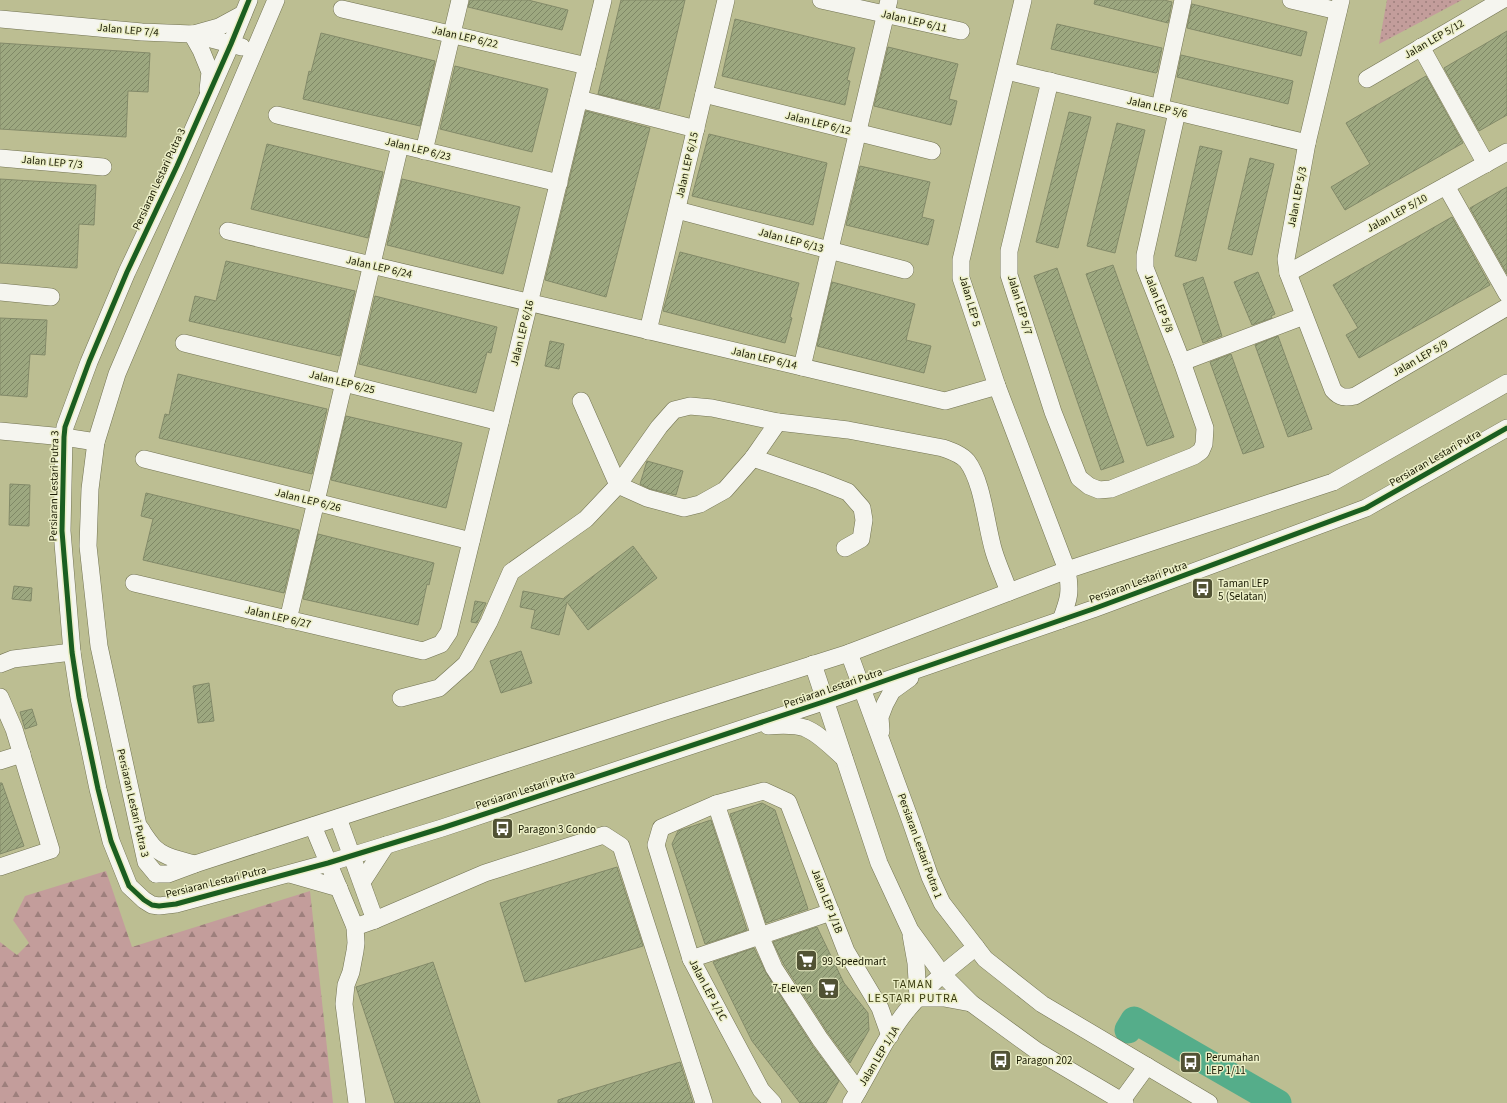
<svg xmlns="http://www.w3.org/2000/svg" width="1507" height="1103" viewBox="0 0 1507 1103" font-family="'Source Sans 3',sans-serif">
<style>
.forest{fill:url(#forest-firs)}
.park{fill:url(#park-dots)}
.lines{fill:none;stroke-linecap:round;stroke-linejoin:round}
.river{stroke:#55ad8a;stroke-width:27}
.building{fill:url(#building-hatch);stroke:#838a69}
.minor-casing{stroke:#727352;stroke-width:18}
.minor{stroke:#f5f5ef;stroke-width:17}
.cycleway-casing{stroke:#ecefc7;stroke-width:8}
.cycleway{stroke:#1b5e20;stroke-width:5}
.labels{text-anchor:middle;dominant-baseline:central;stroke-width:3;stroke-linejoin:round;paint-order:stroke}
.street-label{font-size:11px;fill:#171801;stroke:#ecefc7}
.poi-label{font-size:11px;fill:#171801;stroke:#ecefc7;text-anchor:start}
.neighbourhood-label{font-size:12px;letter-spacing:1px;fill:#393a0e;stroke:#ecefc7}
</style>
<defs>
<pattern id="forest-firs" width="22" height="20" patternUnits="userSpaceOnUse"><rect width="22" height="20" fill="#c39d9b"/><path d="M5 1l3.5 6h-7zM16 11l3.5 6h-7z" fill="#9d7f7c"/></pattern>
<pattern id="park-dots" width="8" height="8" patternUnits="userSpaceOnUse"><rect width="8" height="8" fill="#c39d9b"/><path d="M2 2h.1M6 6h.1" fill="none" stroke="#9d7f7c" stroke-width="1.8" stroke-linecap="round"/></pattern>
<pattern id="building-hatch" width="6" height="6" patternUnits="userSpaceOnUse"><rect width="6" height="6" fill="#9da880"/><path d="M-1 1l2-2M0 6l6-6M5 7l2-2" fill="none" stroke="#7f8866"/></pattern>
</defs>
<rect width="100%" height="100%" fill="#bcbe92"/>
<path class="forest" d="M106 871 132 947 310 891 333 1103H0V942L17 955 29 943 13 920 25 896Z"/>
<path class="park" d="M1387 0H1462L1379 44Z"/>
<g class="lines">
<path class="river" d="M1128 1030 1134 1020 1278 1103"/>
</g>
<g class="building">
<path d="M470 0H528L568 10 562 30 468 7Z"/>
<path d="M621 0H685L659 109 598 94Z"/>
<path d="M1095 0H1164L1172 2 1168 23 1094 4Z"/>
<path d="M1192 4 1307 32 1301 56 1187 28Z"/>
<path d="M735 19 855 48 847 80 850 81 845 105 722 76Z"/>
<path d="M1057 24 1162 48 1157 72 1156 73 1051 49Z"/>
<path d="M1507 31V115L1479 131 1444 68Z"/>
<path d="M321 33 435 61 420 126 303 99 309 71 311 72Z"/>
<path d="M0 43 150 53 148 92 128 91 126 137 0 129Z"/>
<path d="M888 47 958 64 949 99 957 101 951 125 874 106Z"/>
<path d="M1181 55 1293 81 1288 104 1177 77Z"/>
<path d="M455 66 548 89 532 152 440 129Z"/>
<path d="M1426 76 1463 143 1345 210 1331 187 1370 164 1346 123Z"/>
<path d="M586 111 650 128 606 297 545 280Z"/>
<path d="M1069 112 1091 117 1058 248 1036 242Z"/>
<path d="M1117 123 1145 130 1115 253 1087 246Z"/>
<path d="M709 134 827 163 813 225 692 196Z"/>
<path d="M267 144 383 172 368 238 251 209Z"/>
<path d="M1200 146 1222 151 1196 261 1175 256Z"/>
<path d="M1250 158 1274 164 1252 255 1228 249Z"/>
<path d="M860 166 930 182 922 217 934 220 928 245 846 225Z"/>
<path d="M0 179 96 185 94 225 79 224 77 268 0 263Z"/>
<path d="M402 179 520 207 503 274 387 245Z"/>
<path d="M1507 187V274L1470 208Z"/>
<path d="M1452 217 1490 285 1359 358 1346 335 1358 328 1333 285Z"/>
<path d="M680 252 799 283 790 317 792 318 785 343 663 311Z"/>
<path d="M226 261 355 291 340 356 189 321 195 296 216 301Z"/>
<path d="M1113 265 1174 437 1147 446 1086 274Z"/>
<path d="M1057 268 1124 462 1101 470 1034 276Z"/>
<path d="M1258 272 1275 314 1271 316 1272 318 1252 325 1234 282Z"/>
<path d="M1203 277 1222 336 1203 343 1183 284Z"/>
<path d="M832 282 915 304 906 340 931 346 924 373 817 346Z"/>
<path d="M375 296 497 327 491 353 487 352 476 393 359 364Z"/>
<path d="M0 318 47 320 45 355 30 354 27 397 0 395Z"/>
<path d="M1278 336 1312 429 1288 437 1255 345Z"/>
<path d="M550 341 564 344 559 369 545 366Z"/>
<path d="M1231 354 1264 447 1243 454 1210 362Z"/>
<path d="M178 374 327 409 312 474 159 438 165 414 169 415Z"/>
<path d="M346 416 462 443 446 508 331 480Z"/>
<path d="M647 461 683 471 676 495 650 489 640 484Z"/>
<path d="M10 484 30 485 29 526 9 525Z"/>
<path d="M146 493 299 530 284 593 143 560 153 519 141 516Z"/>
<path d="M318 534 434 563 429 585 427 584 418 625 303 599Z"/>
<path d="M633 546 657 578 588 630 567 602 559 635 531 628 535 610 520 607 523 591 564 599V598Z"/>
<path d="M14 586 32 588 31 601 12 599Z"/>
<path d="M475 601 486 603 477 623 471 622Z"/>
<path d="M521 651 532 683 501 693 490 661Z"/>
<path d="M209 683 214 721 198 723 193 686Z"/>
<path d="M32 709 37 725 25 729 20 712Z"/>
<path d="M0 783H2L24 846 0 854Z"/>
<path d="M762 803 775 810 808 909 766 923 730 814Z"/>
<path d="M711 820 747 930 705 944 672 844 678 831Z"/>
<path d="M617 867 643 946 525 982 500 903Z"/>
<path d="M817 927 844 983 868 1013 869 1030 850 1063 828 1033 783 963 773 942Z"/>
<path d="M754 948 766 973 812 1045 839 1081 826 1103H800L752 1041 713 962Z"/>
<path d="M433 962 480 1103H395L356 987Z"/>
<path d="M680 1062 693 1103H558V1100Z"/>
</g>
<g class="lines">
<defs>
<g id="minor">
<path d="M249 0 231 44 177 166 127 272 89 362 65 427 64 437 62 531 72 652 79 698 98 789 111 841 129 886 144 900 152 905 159 906 176 904 328 863 442 828 826 701 1093 609 1366 508 1507 428"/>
<path d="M821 0 961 31"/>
<path d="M1023 0 961 260V278L997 386 1067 570C1071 592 1069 599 1061 620"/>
<path d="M1291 0 1338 11"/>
<path d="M1341 0 1307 143 1286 259 1288 273 1333 390C1340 398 1345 398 1355 396L1507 307"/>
<path d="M342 9 587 66"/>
<path d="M0 19 142 32 192 34 242 47"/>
<path d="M192 34 201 50 210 72 208 90"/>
<path d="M194 34 219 27 243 14"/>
<path d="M1421 47 1486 164"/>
<path d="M1007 71 1307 143"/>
<path d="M1367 79 1502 0"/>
<path d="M1050 81 1009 251V275L1053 412 1079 478 1089 486 1099 490 1111 489 1194 456 1201 451 1204 444 1205 428 1182 362 1145 268V255L1177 112"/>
<path d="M704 94 932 151"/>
<path d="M579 99 696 129"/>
<path d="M1160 107 1183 0"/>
<path d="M277 115 559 183"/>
<path d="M424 151 460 0"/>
<path d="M0 158 103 167"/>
<path d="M1446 186 1507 294"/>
<path d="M677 210 905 270"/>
<path d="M228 231 945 401 997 386"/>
<path d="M1288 273 1507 152"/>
<path d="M0 292 51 297"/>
<path d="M648 331 726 0"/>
<path d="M184 343 500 422"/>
<path d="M1182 362 1304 316"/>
<path d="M802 367 889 0"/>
<path d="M581 401 618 485 647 498 684 508 700 504 725 490 753 458 778 422"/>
<path d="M0 431 64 437 96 442"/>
<path d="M753 458 820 481 848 492 862 508 864 520 861 539 845 548"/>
<path d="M144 459 471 541"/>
<path d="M134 583 423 651 441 644 449 632 603 0"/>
<path d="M288 620 400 145"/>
<path d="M849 653 911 822 930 877 942 903 985 959 1042 1004 1209 1103"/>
<path d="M0 664 13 659 72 652"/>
<path d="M813 664 879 863 910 930 942 974 971 1003 1037 1051 1125 1103"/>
<path d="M0 697 14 729 51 850 0 867"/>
<path d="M401 698 439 688 466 664 489 622 511 572 586 519 618 485 659 427 674 410 690 406 712 408 778 422 848 430 943 448C951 451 961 454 967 461 983 482 986 526 994 552 998 565 1004 578 1009 592"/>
<path d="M768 726C780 725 793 724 805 728 820 734 832 748 844 758"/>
<path d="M881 731 880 717 885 704 892 691 910 678"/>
<path d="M0 761 22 754"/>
<path d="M716 804 760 936 774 968 820 1039 858 1091"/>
<path d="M338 818 375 920"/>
<path d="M313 826 355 927 356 943 355 951 351 972 346 985 344 1004 357 1103"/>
<path d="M141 829C144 835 148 840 152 845 162 857 180 860 195 864"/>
<path d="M156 874H168L195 864 666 711 849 653 1067 570 1333 482 1507 383"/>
<path d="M156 874 146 862 99 646 88 546 90 489 96 442 117 374 276 0"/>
<path d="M290 874 339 888"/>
<path d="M362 882 386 845"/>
<path d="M355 927 375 920 485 873 604 835 621 846 704 1103"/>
<path d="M911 935 916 963 918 998"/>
<path d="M691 959 831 912"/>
<path d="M918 998H944L971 1003"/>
<path d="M773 1103 761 1090 691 959 656 845 661 828 716 804 764 791 788 802 846 951 880 1008 890 1036"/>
<path d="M851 1103C870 1072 885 1037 908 1009 928 985 952 966 976 947"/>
<path d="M1120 1103 1147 1066"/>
</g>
</defs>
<use href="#minor" class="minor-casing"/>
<use href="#minor" class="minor"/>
<defs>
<path id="cycleway" d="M249 0 231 44 177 166 127 272 89 362 65 427 64 437 62 531 72 652 79 698 98 789 111 841 129 886 144 900 152 905 159 906 176 904 328 863 442 828 826 701 1093 609 1366 508 1507 428"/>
</defs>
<use href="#cycleway" class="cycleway-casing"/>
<use href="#cycleway" class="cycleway"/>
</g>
<defs>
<symbol id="bus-square" viewBox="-11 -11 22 22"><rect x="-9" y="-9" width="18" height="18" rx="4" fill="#515234" stroke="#ecefc7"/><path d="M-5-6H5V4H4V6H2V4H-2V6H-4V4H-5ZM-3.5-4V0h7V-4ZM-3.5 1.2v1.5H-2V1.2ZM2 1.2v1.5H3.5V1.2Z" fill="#fff"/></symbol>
<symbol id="supermarket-square" viewBox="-11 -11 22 22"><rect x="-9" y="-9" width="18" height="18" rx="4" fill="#515234" stroke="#ecefc7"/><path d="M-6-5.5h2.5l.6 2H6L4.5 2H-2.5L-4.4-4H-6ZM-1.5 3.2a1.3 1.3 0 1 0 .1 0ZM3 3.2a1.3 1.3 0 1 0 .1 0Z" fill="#fff"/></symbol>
</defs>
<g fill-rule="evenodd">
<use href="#bus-square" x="1190" y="576" width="25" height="25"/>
<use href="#bus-square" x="490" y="816" width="25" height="25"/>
<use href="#supermarket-square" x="794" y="948" width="25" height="25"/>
<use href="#supermarket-square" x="816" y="976" width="25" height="25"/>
<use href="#bus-square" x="988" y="1048" width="25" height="25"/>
<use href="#bus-square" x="1178" y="1050" width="25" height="25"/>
</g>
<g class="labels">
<g class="street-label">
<text transform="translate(914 21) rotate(13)">Jalan LEP 6/11</text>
<text transform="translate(128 30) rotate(5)">Jalan LEP 7/4</text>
<text transform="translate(465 37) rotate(13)">Jalan LEP 6/22</text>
<text transform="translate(1434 39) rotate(-30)">Jalan LEP 5/12</text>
<text transform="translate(1157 107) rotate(13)">Jalan LEP 5/6</text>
<text transform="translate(818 123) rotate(14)">Jalan LEP 6/12</text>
<text transform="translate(418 149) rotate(14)">Jalan LEP 6/23</text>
<text transform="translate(52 162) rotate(5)">Jalan LEP 7/3</text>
<text transform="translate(687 165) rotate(-77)">Jalan LEP 6/15</text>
<text transform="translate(159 179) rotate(-65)">Persiaran Lestari Putra 3</text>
<text transform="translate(1297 197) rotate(-79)">Jalan LEP 5/3</text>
<text transform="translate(1397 213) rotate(-29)">Jalan LEP 5/10</text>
<text transform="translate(791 240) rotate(15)">Jalan LEP 6/13</text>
<text transform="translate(379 267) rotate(13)">Jalan LEP 6/24</text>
<text transform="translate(970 301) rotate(74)">Jalan LEP 5</text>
<text transform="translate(1159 303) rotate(69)">Jalan LEP 5/8</text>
<text transform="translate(1020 305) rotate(73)">Jalan LEP 5/7</text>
<text transform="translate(522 333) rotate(-76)">Jalan LEP 6/16</text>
<text transform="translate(764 358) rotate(13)">Jalan LEP 6/14</text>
<text transform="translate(1420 358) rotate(-30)">Jalan LEP 5/9</text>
<text transform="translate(342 382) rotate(14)">Jalan LEP 6/25</text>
<text transform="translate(1435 458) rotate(-30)">Persiaran Lestari Putra</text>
<text transform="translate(54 486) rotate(-89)">Persiaran Lestari Putra 3</text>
<text transform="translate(308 500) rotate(14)">Jalan LEP 6/26</text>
<text transform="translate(1138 582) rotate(-20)">Persiaran Lestari Putra</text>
<text transform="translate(278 617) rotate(13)">Jalan LEP 6/27</text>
<text transform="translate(833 688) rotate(-19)">Persiaran Lestari Putra</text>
<text transform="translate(525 790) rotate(-18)">Persiaran Lestari Putra</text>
<text transform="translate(133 803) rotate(77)">Persiaran Lestari Putra 3</text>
<text transform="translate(920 846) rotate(70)">Persiaran Lestari Putra 1</text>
<text transform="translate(216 882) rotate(-14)">Persiaran Lestari Putra</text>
<text transform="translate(827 901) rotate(69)">Jalan LEP 1/1B</text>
<text transform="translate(708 990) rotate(62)">Jalan LEP 1/1C</text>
<text transform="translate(879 1056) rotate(-59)">Jalan LEP 1/1A</text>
</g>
<g class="poi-label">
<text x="1218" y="583">Taman LEP<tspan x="1218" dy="13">5 (Selatan)</tspan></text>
<text x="518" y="829">Paragon 3 Condo</text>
<text x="822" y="961">99 Speedmart</text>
<text x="812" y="988" text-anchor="end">7-Eleven</text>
<text x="1206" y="1057">Perumahan<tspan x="1206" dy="13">LEP 1/11</tspan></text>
<text x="1016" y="1060">Paragon 202</text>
</g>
<g class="neighbourhood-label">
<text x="913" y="984">TAMAN<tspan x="913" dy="14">LESTARI PUTRA</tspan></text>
</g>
</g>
</svg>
